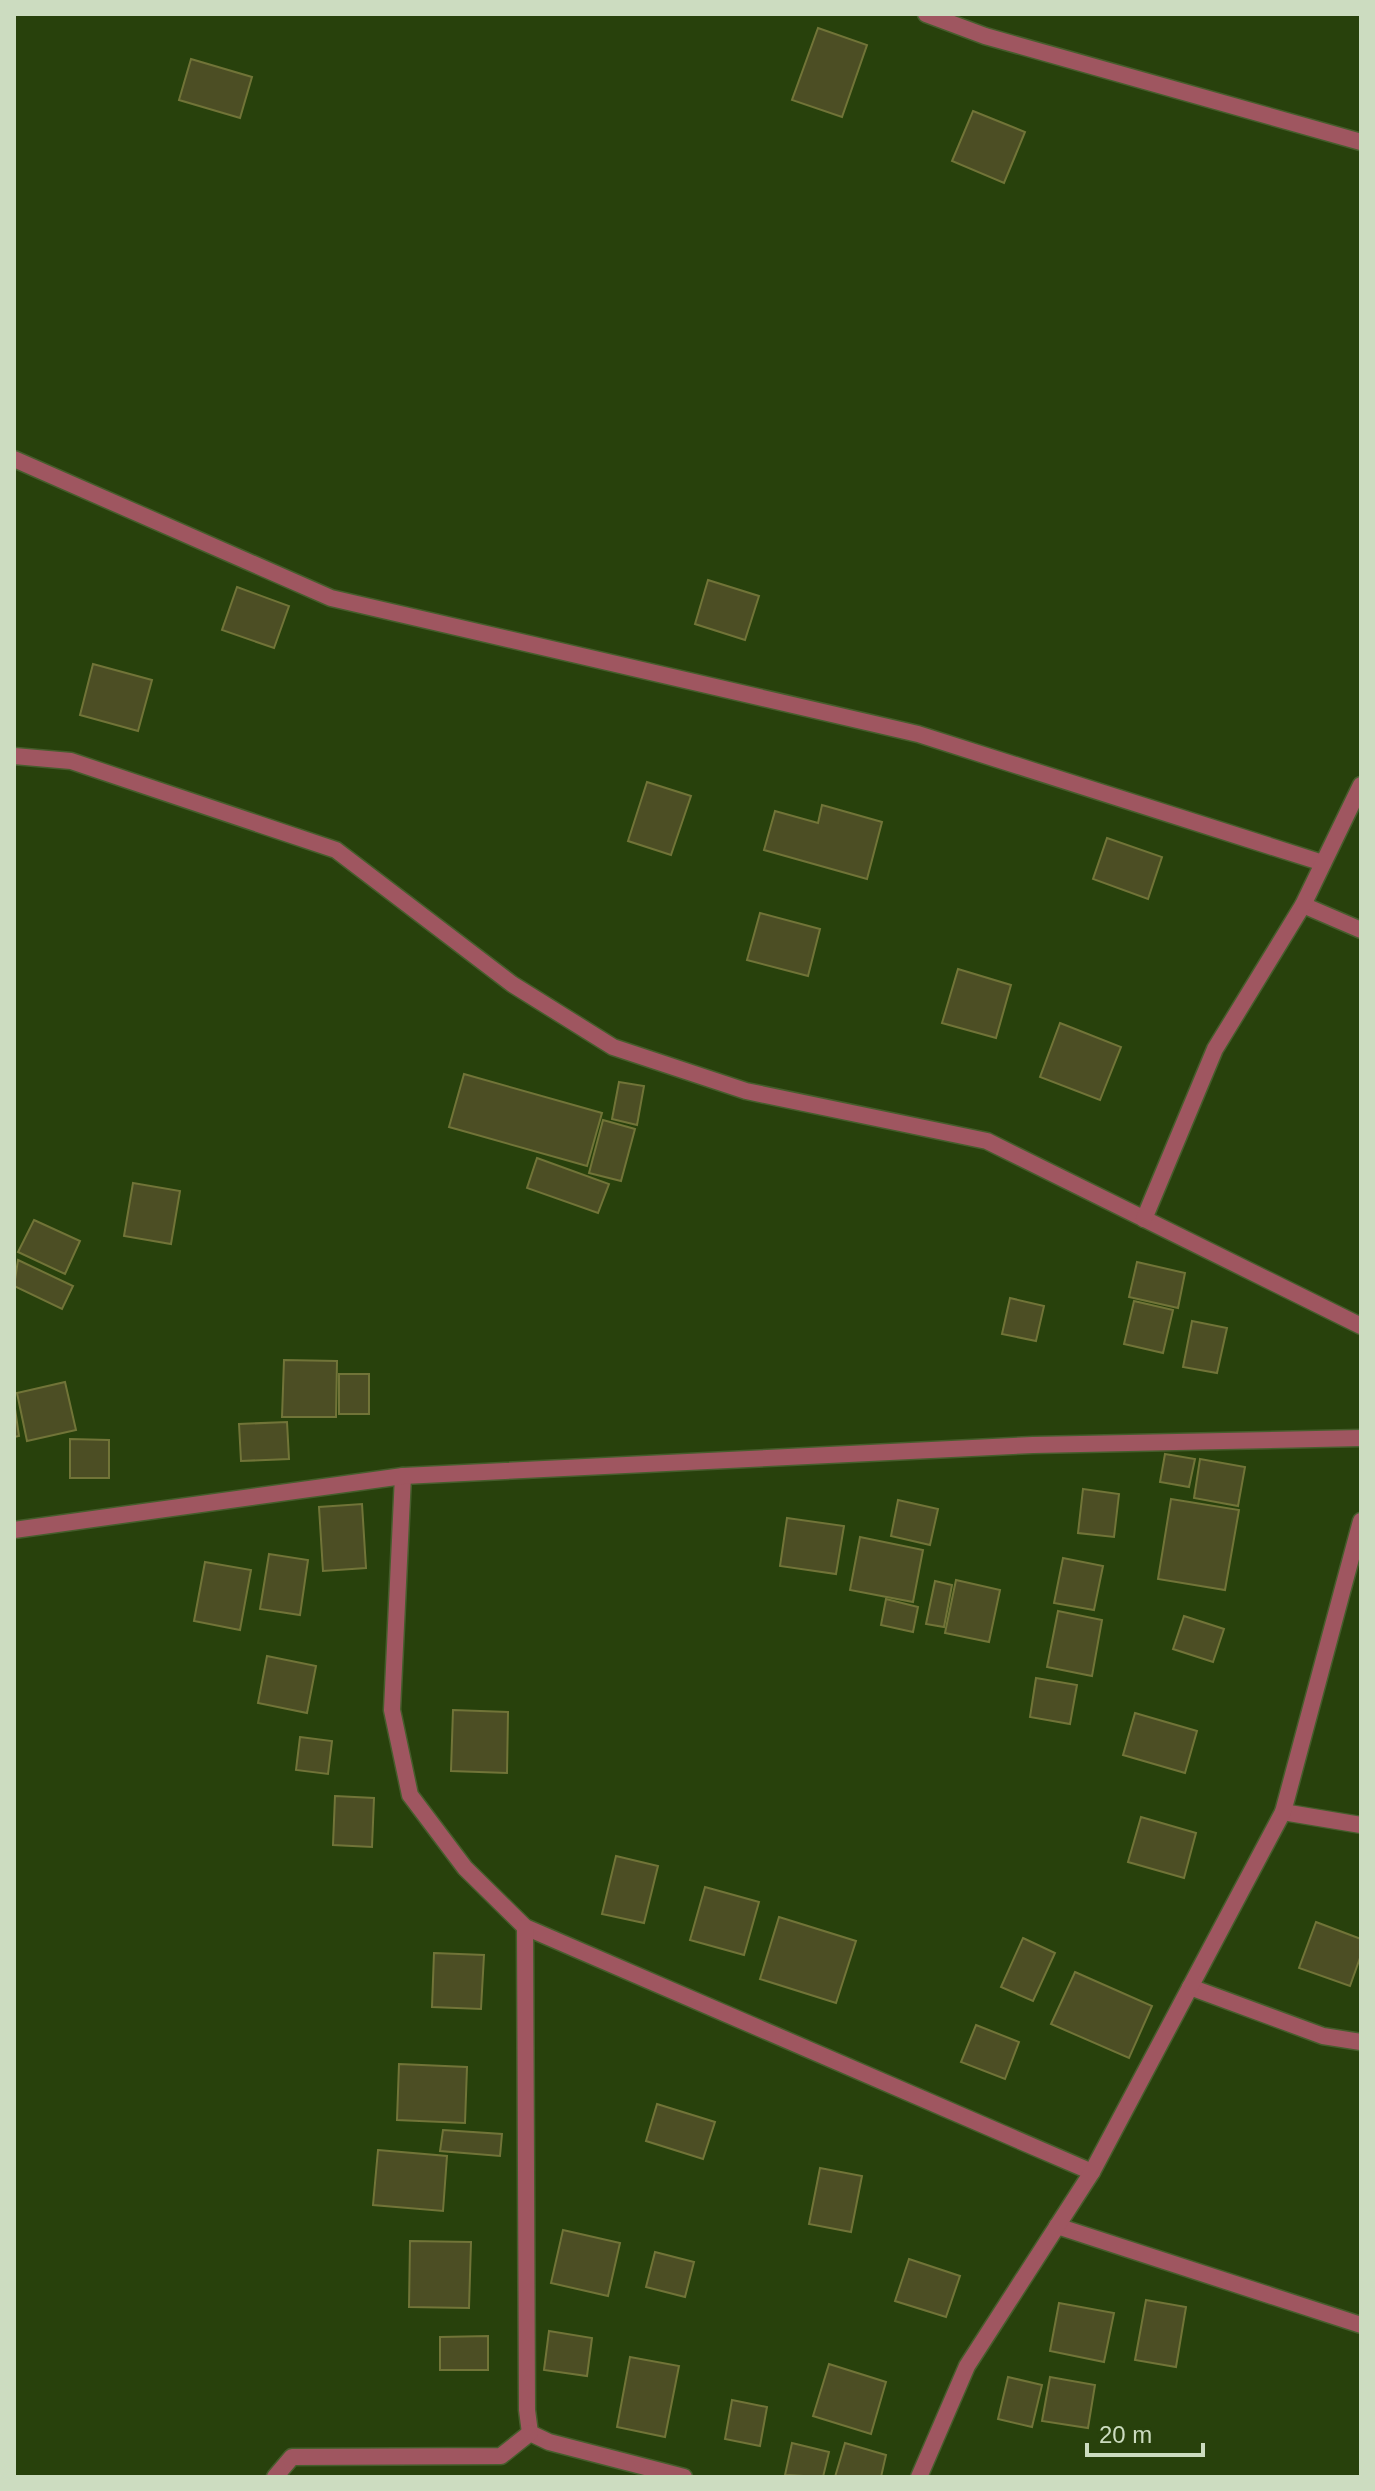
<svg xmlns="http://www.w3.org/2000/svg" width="1375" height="2491" viewBox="0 0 1375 2491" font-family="Arial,sans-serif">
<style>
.building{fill:#4c4e24;stroke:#717438;stroke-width:2}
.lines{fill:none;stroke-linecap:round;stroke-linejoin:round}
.minor-casing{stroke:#465d2c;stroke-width:19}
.minor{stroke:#9f5660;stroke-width:16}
</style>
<rect width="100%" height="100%" fill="#28410c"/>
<g class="building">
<path d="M818 28 867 45 842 117 792 100Z"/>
<path d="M191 59 252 77 240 118 179 100Z"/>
<path d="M973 111 1025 132 1004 183 952 161Z"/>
<path d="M708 580 759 596 745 640 695 624Z"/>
<path d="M237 587 289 606 274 648 222 630Z"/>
<path d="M93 664 152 680 138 731 80 715Z"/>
<path d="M647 782 691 796 671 855 628 841Z"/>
<path d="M822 805 882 822 867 879 764 850 775 811 818 823Z"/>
<path d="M1107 838 1162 857 1148 899 1093 879Z"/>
<path d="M760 913 820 929 808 976 747 960Z"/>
<path d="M958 969 1011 985 996 1038 942 1023Z"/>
<path d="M1060 1023 1121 1047 1100 1100 1040 1077Z"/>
<path d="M464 1074 602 1113 587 1166 449 1127Z"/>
<path d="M619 1082 644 1086 637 1125 612 1119Z"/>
<path d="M603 1120 635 1129 621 1181 589 1173Z"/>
<path d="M537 1158 609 1184 598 1213 527 1188Z"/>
<path d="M133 1183 180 1191 171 1244 124 1236Z"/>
<path d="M34 1220 80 1241 65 1274 18 1252Z"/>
<path d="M18 1260 73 1286 62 1309 14 1286Z"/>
<path d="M1137 1262 1185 1273 1178 1308 1129 1297Z"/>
<path d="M1010 1298 1044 1306 1036 1341 1002 1334Z"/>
<path d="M1134 1301 1173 1310 1163 1353 1124 1344Z"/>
<path d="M1192 1321 1227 1328 1217 1373 1183 1367Z"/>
<path d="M284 1360 337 1361 336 1417H282Z"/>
<rect x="339" y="1374" width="30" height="40"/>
<path d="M65 1382 76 1430 27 1441 17 1393Z"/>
<path d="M14 1402 19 1436 14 1437Z"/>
<path d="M287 1422 289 1459 241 1461 239 1424Z"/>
<path d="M70 1439 109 1440V1478H70Z"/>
<path d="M1165 1454 1195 1459 1189 1487 1160 1482Z"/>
<path d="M1200 1459 1245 1467 1238 1506 1194 1498Z"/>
<path d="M1083 1489 1119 1494 1114 1537 1078 1533Z"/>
<path d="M1171 1499 1239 1510 1225 1590 1158 1579Z"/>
<path d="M898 1500 938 1509 930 1545 891 1536Z"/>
<path d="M362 1504 366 1568 323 1571 319 1507Z"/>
<path d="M787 1518 844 1526 836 1574 780 1566Z"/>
<path d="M860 1537 923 1550 913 1602 850 1590Z"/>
<path d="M269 1554 308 1560 300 1615 260 1609Z"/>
<path d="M1063 1558 1103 1566 1094 1610 1054 1603Z"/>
<path d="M205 1562 251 1570 240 1630 194 1621Z"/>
<path d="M956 1580 1000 1590 989 1642 945 1633Z"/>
<path d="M935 1581 952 1585 944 1627 926 1624Z"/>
<path d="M886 1599 918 1607 913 1632 881 1625Z"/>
<path d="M1058 1611 1102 1620 1092 1676 1047 1667Z"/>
<path d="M1184 1616 1224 1629 1213 1662 1173 1649Z"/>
<path d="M267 1656 316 1666 307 1713 258 1703Z"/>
<path d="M1036 1678 1077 1685 1070 1724 1030 1717Z"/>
<path d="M453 1710 508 1712 507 1773 451 1771Z"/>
<path d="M1135 1713 1197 1731 1185 1773 1123 1755Z"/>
<path d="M300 1737 332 1741 328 1774 296 1770Z"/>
<path d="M335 1796 374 1798 372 1847 333 1845Z"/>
<path d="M1141 1817 1196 1833 1184 1878 1128 1862Z"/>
<path d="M616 1856 658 1866 644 1923 602 1914Z"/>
<path d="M705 1887 759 1902 744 1955 690 1940Z"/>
<path d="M779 1917 856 1941 836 2003 760 1979Z"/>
<path d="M1316 1922 1361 1939V1955L1350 1986 1299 1968Z"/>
<path d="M1023 1938 1055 1953 1033 2001 1001 1987Z"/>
<path d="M434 1953 484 1955 481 2009 432 2007Z"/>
<path d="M1075 1972 1152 2006 1129 2058 1051 2024Z"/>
<path d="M976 2025 1019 2042 1005 2079 961 2062Z"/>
<path d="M399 2064 467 2067 465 2123 397 2120Z"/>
<path d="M657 2104 715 2122 703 2159 646 2141Z"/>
<path d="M443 2130 502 2134 500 2156 440 2151Z"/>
<path d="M378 2150 447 2156 443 2211 373 2205Z"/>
<path d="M820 2168 862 2176 851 2232 809 2224Z"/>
<path d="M563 2230 620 2243 608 2296 551 2283Z"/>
<path d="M410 2241 471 2242 469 2308 409 2307Z"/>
<path d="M655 2252 694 2262 685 2297 646 2287Z"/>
<path d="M909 2259 960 2276 946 2317 895 2301Z"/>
<path d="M1146 2300 1186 2307 1176 2367 1135 2360Z"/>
<path d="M1059 2303 1114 2313 1104 2362 1050 2351Z"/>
<path d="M549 2331 592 2338 587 2376 544 2370Z"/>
<path d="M488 2336V2370H440V2337Z"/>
<path d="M630 2357 679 2366 665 2437 617 2427Z"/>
<path d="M829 2364 886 2382 871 2434 813 2416Z"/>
<path d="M1008 2377 1042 2385 1032 2427 998 2419Z"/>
<path d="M1050 2377 1095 2385 1088 2428 1042 2421Z"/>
<path d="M732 2400 767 2407 760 2446 725 2439Z"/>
<path d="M792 2443 829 2452 823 2477 785 2475Z"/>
<path d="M845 2443 886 2455 881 2477H835Z"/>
</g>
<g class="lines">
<defs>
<g id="minor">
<path d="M926 14 985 36 1361 142"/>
<path d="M14 459 331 598 918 734 1323 863"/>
<path d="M14 756 71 761 336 850 512 984 613 1047 746 1091 987 1141 1361 1326"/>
<path d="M1303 905 1361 930"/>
<path d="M1144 1219 1215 1049 1303 905 1361 785"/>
<path d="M403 1476 392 1710 410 1795 465 1868 525 1927 1092 2172"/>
<path d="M14 1530 403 1476 1033 1445 1361 1438"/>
<path d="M1283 1812 1361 1825"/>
<path d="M525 1927 527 2410 530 2433"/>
<path d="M1190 1987 1323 2036 1361 2042"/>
<path d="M1057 2226 1361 2325"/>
<path d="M530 2433 549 2442 684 2477"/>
<path d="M275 2477 292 2457 501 2456 530 2433"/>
<path d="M919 2477 967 2366 1092 2172 1283 1812 1361 1521"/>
</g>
</defs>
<use href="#minor" class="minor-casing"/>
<use href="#minor" class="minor"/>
</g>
<rect width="1375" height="2491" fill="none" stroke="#ccdcc0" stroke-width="32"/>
<path d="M1087 2443v12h116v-12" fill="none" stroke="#ccdcc0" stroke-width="4"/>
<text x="1099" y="2443" font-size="24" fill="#ccdcc0" stroke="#28410c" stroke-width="6" paint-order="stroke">20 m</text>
</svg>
